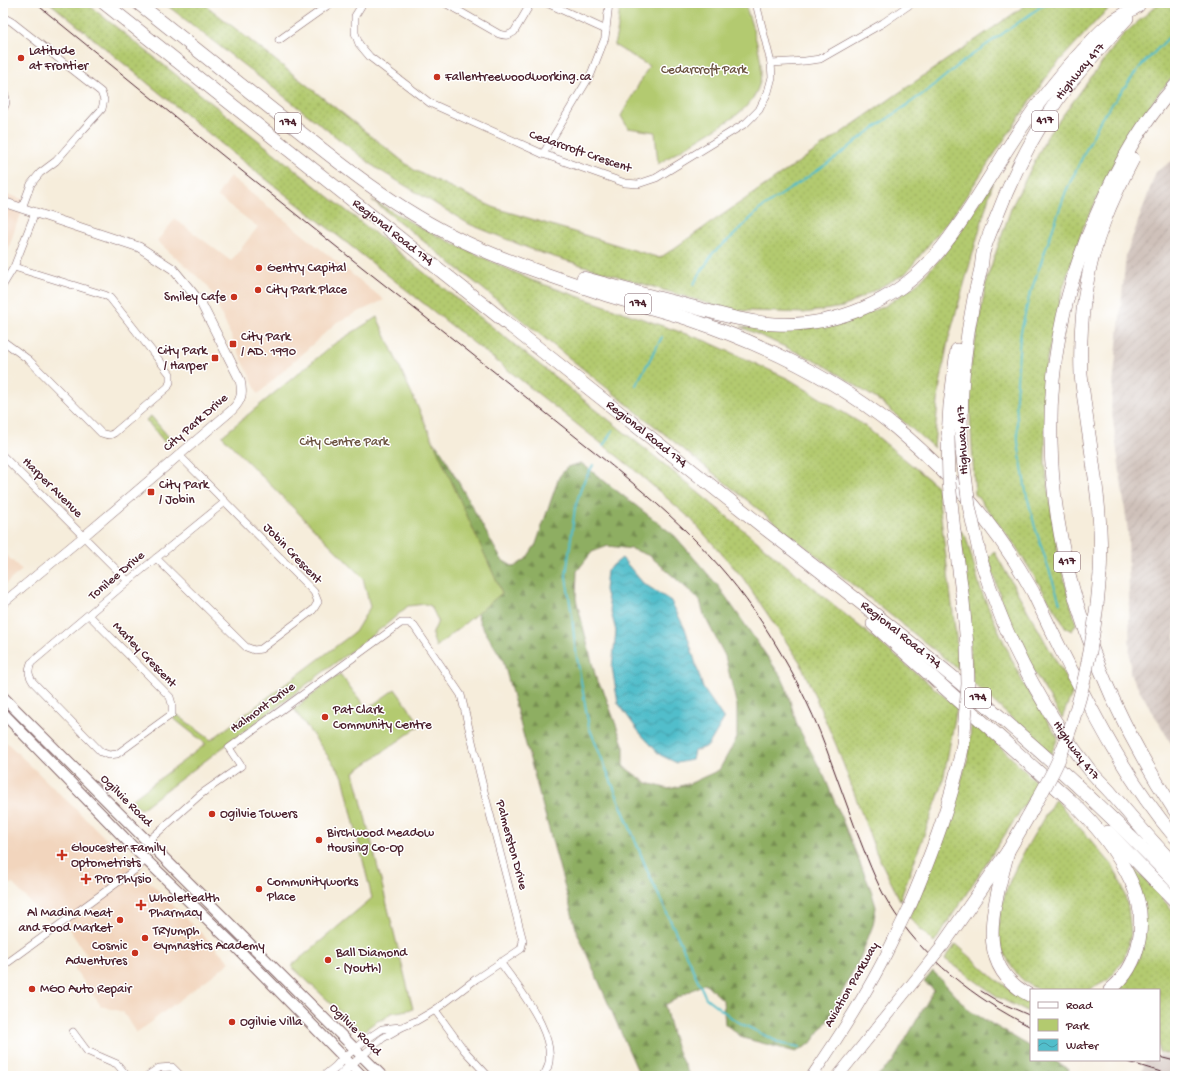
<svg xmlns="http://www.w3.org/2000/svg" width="1178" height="1079" viewBox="0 0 1178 1079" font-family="'Gochi Hand',sans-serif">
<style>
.built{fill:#f2d5bd}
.industrial{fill:url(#industrial-furrows)}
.railway{fill:#cfc1ba}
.grass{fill:url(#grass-dots);stroke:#7e744d}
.forest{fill:url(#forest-firs);stroke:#6c6646;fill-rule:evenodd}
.park{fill:#b3ca6f;stroke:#7e744d}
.water{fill:url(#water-waves);stroke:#4e6e7b}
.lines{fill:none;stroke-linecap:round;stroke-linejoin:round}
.stream{stroke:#51becb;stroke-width:2}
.minor-casing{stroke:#866769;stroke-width:8}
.tertiary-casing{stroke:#866769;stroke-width:10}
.secondary-casing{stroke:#866769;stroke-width:12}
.primary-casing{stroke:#866769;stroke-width:12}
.motorway-casing{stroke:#866769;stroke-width:14}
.minor{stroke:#fff;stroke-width:7}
.tertiary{stroke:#fff;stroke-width:9}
.secondary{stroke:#fff;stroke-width:10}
.primary{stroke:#fff;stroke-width:11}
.motorway{stroke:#fff;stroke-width:13}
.tram{stroke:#4a1f2b;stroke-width:1}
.primary-bridge-casing{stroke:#866769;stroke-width:12;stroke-linecap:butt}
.motorway-bridge-casing{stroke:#866769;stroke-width:14;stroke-linecap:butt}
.primary-bridge{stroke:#fff;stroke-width:11}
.motorway-bridge{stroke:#fff;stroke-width:13}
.poi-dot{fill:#c8321e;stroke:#fff;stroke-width:1.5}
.labels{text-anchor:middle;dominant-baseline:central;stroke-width:3;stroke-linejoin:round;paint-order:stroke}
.shield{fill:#fff;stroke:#80626b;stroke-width:1}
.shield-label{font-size:12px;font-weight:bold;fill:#4a1f2b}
.poi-label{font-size:13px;fill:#4a1f2b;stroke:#fff;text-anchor:start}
.park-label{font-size:13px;fill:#6a523f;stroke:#fff}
.street-label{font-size:13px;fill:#4a1f2b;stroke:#fff}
</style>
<defs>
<pattern id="industrial-furrows" width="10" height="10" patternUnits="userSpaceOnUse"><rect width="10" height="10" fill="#cfc1ba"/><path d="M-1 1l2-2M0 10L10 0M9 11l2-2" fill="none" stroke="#b3a5a0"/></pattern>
<pattern id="grass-dots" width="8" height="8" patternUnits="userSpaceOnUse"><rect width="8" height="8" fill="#b3ca6f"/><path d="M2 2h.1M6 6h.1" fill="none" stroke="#9bad60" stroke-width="1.8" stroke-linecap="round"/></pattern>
<pattern id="forest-firs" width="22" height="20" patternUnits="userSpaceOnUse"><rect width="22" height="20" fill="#8eae62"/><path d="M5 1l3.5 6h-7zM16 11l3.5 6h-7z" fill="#768d51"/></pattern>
<pattern id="water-waves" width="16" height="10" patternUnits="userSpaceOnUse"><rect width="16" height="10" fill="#51becb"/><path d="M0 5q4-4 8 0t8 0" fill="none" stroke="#459aa5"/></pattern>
</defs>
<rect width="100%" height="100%" fill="#fff"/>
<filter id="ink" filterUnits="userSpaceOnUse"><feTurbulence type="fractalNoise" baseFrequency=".025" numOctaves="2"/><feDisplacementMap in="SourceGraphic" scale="8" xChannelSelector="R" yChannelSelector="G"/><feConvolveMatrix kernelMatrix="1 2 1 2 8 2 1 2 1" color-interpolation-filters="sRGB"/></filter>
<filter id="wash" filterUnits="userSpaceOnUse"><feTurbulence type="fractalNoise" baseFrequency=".012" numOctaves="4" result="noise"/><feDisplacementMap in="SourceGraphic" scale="16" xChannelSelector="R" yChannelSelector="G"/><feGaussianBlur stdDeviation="0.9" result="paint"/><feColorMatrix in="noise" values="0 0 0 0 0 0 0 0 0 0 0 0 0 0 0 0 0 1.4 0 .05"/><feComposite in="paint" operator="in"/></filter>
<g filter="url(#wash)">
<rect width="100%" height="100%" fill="#f6eddb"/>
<g class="built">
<path d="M230 176 384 300 337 322 258 394 208 286 157 241 175 219 231 261 258 227 217 196Z"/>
<path d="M3 193 28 201 17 223 3 264Z"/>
<path d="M3 552 22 570 3 586Z"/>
<path d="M3 739 90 823 230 962 136 1033 123 1012 101 1006 74 968 88 957 58 913 47 920 12 883 3 889Z"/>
</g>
<path class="industrial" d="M1175 159V750L1130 674 1128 532 1111 406 1126 255 1156 172Z"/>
<path class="railway" d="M1159 1054 1175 1059V1076H1141L1145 1060H1159Z"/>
<g class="grass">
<path d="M50 3H86L654 456 957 707 942 786 900 900 876 852 837 747 800 662 743 578 691 519 631 467 229 150Z"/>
<path d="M164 3H203L414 170 495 208 660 258 1029 3H1115L1098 19 1052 69 956 211 905 274 843 307 804 313 729 310 538 252 469 224 376 168Z"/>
<path d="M1159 3H1175V75L1160 91 1119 154 1084 225 1062 291 1046 364 1045 463 1058 556 1076 624 1072 631 1066 628 1015 545 975 494 968 382 987 278 1012 206 1048 135 1122 36Z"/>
<path d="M993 182 948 341 939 390 934 448 881 402 821 363 741 327 782 330 838 324 885 306 916 285 942 257Z"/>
<path d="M372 200 423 229 531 280 706 341 789 379 862 424 937 486 957 645 958 669Z"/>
<path d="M151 416 172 441 167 445 146 420Z"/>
<path d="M960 530 966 537 981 591 1007 649 1023 683 1058 738 1051 754 973 683Z"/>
<path d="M994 551 1073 691 1062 718 1028 662 1003 605 988 557Z"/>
<path d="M972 719 1038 784 934 943 909 917 944 835 968 758Z"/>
<path d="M1055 799 1113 866 1123 888 1128 908 1131 934 1124 959 1108 980 1089 990H1040C1027 986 1015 974 1009 962 1006 956 1000 947 999 940 993 893 1033 838 1055 799Z"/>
<path d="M1135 869 1175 913V1056L1159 1052V990H1119L1140 957 1131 871Z"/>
<path d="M956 944 995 979 1031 1002V1014L998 997 945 959Z"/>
</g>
<g class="forest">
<path d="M437 445 443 454 497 552 502 560 514 567 526 559 536 544 559 477 567 467 581 463 675 536 719 587 782 678 786 687 797 725 825 778 871 890 876 907 873 925 861 956 828 1020 810 1044 796 1052 743 1038 725 1024 723 1000 705 983 665 1005C670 1030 677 1054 690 1076H640L577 932 503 660 480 623 468 581 422 449ZM608 546 632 549 650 556 700 600 704 615 725 656 737 706V738L719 770 691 783 669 789 647 783 624 767V747L603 689 597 682 576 599 577 571 592 552Z"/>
<path d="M933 971 970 1011 1031 1047V1060H1053L1069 1069 1067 1076H877L892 1063 934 990 924 982Z"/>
</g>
<g class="park">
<path d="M620 3H745C750 22 760 47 761 66 763 104 733 118 705 135 689 145 674 154 658 164L655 132 628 128 621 116 649 66 614 45 618 28Z"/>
<path d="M377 317 502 593 436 647 432 635 438 621 431 606 425 604 408 606 387 624 141 809 130 801 206 744 173 718 176 714 211 740 355 632 370 607 363 578 222 436 334 344Z"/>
<path d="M340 674 367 709 395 689 421 725 354 772 413 1009 391 1013 384 1019 377 1021 362 1032 291 966 372 898 343 777 294 709Z"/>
</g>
<path class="water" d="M622 558 643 583 671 601 686 631 703 688 724 719 708 746 694 751 692 760 677 763 660 755 639 732 618 703 612 667 616 631 605 590 607 570Z"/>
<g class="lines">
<g class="stream">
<path d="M693 285 713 253 734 235 759 210 837 157 863 136 927 91 965 60 1046 3"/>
<path d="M636 385 662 337"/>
<path d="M603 446 613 430"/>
<path d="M593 465 582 485 575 508 566 576 572 616 575 646 589 727 648 872 706 998 736 1021 782 1044 800 1047"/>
<path d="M1060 603 1035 527 1026 492 1018 442 1016 397 1020 336 1029 297 1066 191 1101 119 1140 67 1175 31"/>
</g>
</g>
</g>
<g filter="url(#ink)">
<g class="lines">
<defs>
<g id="minor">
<path d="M363 3 355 16V33L359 44 370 57 430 103 543 154 625 183 638 184 656 178 746 123 759 110 768 92 772 77 771 63 756 3"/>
<path d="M445 3 499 34C505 36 508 36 514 32L531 3"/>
<path d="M547 3 606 30"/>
<path d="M3 17 12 22 101 92 104 100 102 109 82 131 56 161 40 173 31 184 22 208"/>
<path d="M279 40 331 3"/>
<path d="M771 63 805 61 820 59 883 23 912 3"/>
<path d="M3 92C7 97 7 104 3 109"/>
<path d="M543 154 591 74 605 38 609 3"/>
<path d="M3 285 14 267 35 213"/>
<path d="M3 341 29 360 101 433C107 435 110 436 114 433L168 387 170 382V374L110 298 105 295 14 267"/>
<path d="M3 456 128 581"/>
<path d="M156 558 246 647 254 650 261 649 313 610 318 602 314 592 179 455"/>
<path d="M89 615 170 697 172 704V714L117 754 109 755 101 752 33 682C28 674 28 671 31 663L128 581 225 502"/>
<path d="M148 841 201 794 241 766 229 748 401 623H409L414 626 461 695 485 795 523 941 521 949 476 979 435 1010 416 1021 402 1027 383 1038 351 1065"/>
<path d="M500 962C518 987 567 1045 543 1076"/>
<path d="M3 966 136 869 145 860"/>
<path d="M435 1010 464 1050 488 1076"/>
<path d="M73 1032 87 1051 117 1064 127 1076"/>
<path d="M344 1058 364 1041 382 1029 400 1027"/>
<path d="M147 1076 159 1068 172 1067 181 1076"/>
</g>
<g id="tertiary">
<path d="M3 202 139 247 173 269 201 303 240 380C243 393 242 400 232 410L83 537 3 603"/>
<path d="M325 1076 336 1067 344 1058"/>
<path d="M340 1076 351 1065"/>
</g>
<g id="secondary">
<path d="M3 697 382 1076"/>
<path d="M3 713 139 853 234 945 362 1076"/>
</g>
<g id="primary">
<path d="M812 1076C843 1031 873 984 896 934"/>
<path d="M838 1076 924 969"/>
</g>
<g id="motorway">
<path id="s1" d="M104 3 767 530C909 639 1052 752 1175 882"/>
<path d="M138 3C187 42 236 81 284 119 340 164 396 209 461 240 509 263 560 279 610 296 636 304 663 311 689 319 763 344 836 379 896 428 951 474 999 530 1033 592 1042 611 1051 630 1060 648 1093 713 1127 781 1175 837"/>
<path d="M1175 86C1141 124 1115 170 1096 216 1065 287 1049 364 1051 441 1053 572 1104 703 1175 811"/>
<path d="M583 278C616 287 649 296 682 304 713 312 743 322 775 324 835 327 896 302 935 256 963 223 985 184 1008 148 1031 112 1054 81 1083 50 1091 42 1099 32 1108 25 1117 18 1128 12 1138 6"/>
<path d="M948 437 950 405 957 350"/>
<path id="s2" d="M962 451C959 399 964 348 974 298 976 288 979 278 981 268 982 263 982 258 983 253 986 241 992 228 997 216 1013 174 1034 133 1060 96 1081 68 1104 43 1127 18"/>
<path d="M954 531 963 601 967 645"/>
<path id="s3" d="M981 560C1004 636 1040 706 1089 769 1095 777 1104 785 1111 793 1132 818 1153 842 1175 866"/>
<path d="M1100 574C1104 507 1088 441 1081 375 1079 321 1085 269 1105 219 1113 198 1123 178 1133 159"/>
<path d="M873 624 1070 800C1094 823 1117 851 1131 881 1148 917 1143 964 1110 990"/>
<path d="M1108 832 1175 901"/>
<path d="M1008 851C996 903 970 965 1031 996"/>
<path d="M910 905C932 853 952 801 963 744"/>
<path d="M942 946 1008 851 1029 815"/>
</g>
</defs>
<use href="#minor" class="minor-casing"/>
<use href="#tertiary" class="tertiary-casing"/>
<use href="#secondary" class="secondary-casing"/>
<use href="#primary" class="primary-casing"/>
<use href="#motorway" class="motorway-casing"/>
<use href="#minor" class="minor"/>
<use href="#tertiary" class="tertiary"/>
<use href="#secondary" class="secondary"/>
<use href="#primary" class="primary"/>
<use href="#motorway" class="motorway"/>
<g class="tram">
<path d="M35 3C177 119 319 234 463 347 509 384 555 420 601 457 663 507 719 556 763 624 788 663 810 704 826 748 836 775 846 803 856 830 866 855 875 881 889 904 922 958 975 999 1031 1027"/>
<path d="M981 991 999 1002 1031 1016"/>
<path d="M1159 1057 1175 1061"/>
<path d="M1122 1060 1174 1076"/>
</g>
<defs>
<g id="primary-bridge">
<path d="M896 934 910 905"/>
<path d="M924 969 942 946"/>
</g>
<g id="motorway-bridge">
<path d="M948 437 949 482 954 531"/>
<path d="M962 451 969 506 981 560"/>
<path d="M963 744 968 684 967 645"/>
<path d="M1029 815C1039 797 1050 779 1058 761 1083 702 1095 638 1100 574"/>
</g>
</defs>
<use href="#primary-bridge" class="primary-bridge-casing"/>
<use href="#motorway-bridge" class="motorway-bridge-casing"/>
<use href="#primary-bridge" class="primary-bridge"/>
<use href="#motorway-bridge" class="motorway-bridge"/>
</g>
</g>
<g class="poi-dot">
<circle cx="21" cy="58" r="4"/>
<circle cx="437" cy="77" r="4"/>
<circle cx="259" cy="268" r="4"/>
<circle cx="258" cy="290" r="4"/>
<circle cx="234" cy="297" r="4"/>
<rect x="229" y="340" width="8" height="8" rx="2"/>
<rect x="211" y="354" width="8" height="8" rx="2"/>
<rect x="147" y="488" width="8" height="8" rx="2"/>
<circle cx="325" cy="717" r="4"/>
<circle cx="212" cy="814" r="4"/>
<circle cx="319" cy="840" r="4"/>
<path d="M60 849h4v4h4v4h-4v4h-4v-4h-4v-4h4z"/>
<path d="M84 873h4v4h4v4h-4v4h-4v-4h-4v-4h4z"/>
<circle cx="259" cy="889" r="4"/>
<path d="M139 899h4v4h4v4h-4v4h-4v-4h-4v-4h4z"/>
<circle cx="120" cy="920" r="4"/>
<circle cx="145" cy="938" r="4"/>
<circle cx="135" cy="953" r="4"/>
<circle cx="328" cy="960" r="4"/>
<circle cx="32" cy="989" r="4"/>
<circle cx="232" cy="1022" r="4"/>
</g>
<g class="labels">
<g class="shield">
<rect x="1032" y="111" width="26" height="20" rx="3"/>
<rect x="275" y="113" width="26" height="20" rx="3"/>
<rect x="625" y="294" width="26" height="20" rx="3"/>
<rect x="1054" y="552" width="26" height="20" rx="3"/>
<rect x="965" y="688" width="26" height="20" rx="3"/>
</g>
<g class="shield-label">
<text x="1045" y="121">417</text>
<text x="288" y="123">174</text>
<text x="638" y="304">174</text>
<text x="1067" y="562">417</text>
<text x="978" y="698">174</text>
</g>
<g class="poi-label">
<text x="29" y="51">Latitude<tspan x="29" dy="15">at Frontier</tspan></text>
<text x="445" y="77">Fallentreewoodworking.ca</text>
<text x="267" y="268">Gentry Capital</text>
<text x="266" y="290">City Park Place</text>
<text x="226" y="297" text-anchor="end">Smiley Cafe</text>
<text x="241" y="337">City Park<tspan x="241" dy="15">/ AD. 1990</tspan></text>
<text x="207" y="351" text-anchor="end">City Park<tspan x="207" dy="15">/ Harper</tspan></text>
<text x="159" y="485">City Park<tspan x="159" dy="15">/ Jobin</tspan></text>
<text x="333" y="710">Pat Clark<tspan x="333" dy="15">Community Centre</tspan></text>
<text x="220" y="814">Ogilvie Towers</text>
<text x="327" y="833">Birchwood Meadow<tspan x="327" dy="15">Housing Co-Op</tspan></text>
<text x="71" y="848">Gloucester Family<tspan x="71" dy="15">Optometrists</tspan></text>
<text x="95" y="879">Pro Physio</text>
<text x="267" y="882">Communityworks<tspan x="267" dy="15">Place</tspan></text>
<text x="149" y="898">WholeHealth<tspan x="149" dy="15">Pharmacy</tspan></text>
<text x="112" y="913" text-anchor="end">Al Madina Meat<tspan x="112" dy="15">and Food Market</tspan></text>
<text x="153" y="931">TRYumph<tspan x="153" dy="15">Gymnastics Academy</tspan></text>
<text x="127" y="946" text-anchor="end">Cosmic<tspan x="127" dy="15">Adventures</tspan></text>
<text x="336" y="953">Ball Diamond<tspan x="336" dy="15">- (Youth)</tspan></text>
<text x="40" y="989">MGO Auto Repair</text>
<text x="240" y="1022">Ogilvie Villa</text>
</g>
<g class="park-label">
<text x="704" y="70">Cedarcroft Park</text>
<text x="344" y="442">City Centre Park</text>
</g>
<g class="street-label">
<text stroke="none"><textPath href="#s2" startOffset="407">Highway 417</textPath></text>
<text transform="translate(580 152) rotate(19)">Cedarcroft Crescent</text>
<text stroke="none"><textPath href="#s1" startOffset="369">Regional Road 174</textPath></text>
<text transform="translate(196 423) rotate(-41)">City Park Drive</text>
<text stroke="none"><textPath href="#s1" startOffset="693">Regional Road 174</textPath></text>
<text transform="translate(963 440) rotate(-93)">Highway 417</text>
<text transform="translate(52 488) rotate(45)">Harper Avenue</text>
<text transform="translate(292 554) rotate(46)">Jobin Crescent</text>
<text transform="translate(117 576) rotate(-40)">Tonilee Drive</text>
<text stroke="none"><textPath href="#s1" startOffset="1017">Regional Road 174</textPath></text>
<text transform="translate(144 655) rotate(46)">Marley Crescent</text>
<text transform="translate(263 708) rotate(-36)">Halmont Drive</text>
<text stroke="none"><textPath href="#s3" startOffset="214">Highway 417</textPath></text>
<text transform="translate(126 801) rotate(45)">Ogilvie Road</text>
<text transform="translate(511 845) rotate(75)">Palmerston Drive</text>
<text transform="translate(852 985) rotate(-60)">Aviation Parkway</text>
<text transform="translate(355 1030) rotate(45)">Ogilvie Road</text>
</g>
</g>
<rect width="1178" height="1079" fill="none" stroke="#fff" stroke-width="16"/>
<rect x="1030" y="989" width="130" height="72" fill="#ffffff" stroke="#b7a5aa"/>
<rect x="1038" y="1002" width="20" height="6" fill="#ffffff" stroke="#b7a5aa"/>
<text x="1066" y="1009" font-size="12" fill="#4a1f2b">Road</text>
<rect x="1038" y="1019" width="20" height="12" fill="#b3ca6f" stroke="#b7a5aa"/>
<text x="1066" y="1029" font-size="12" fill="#4a1f2b">Park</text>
<rect x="1038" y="1039" width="20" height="12" fill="url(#water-waves)" stroke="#b7a5aa"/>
<text x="1066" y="1049" font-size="12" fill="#4a1f2b">Water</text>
</svg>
